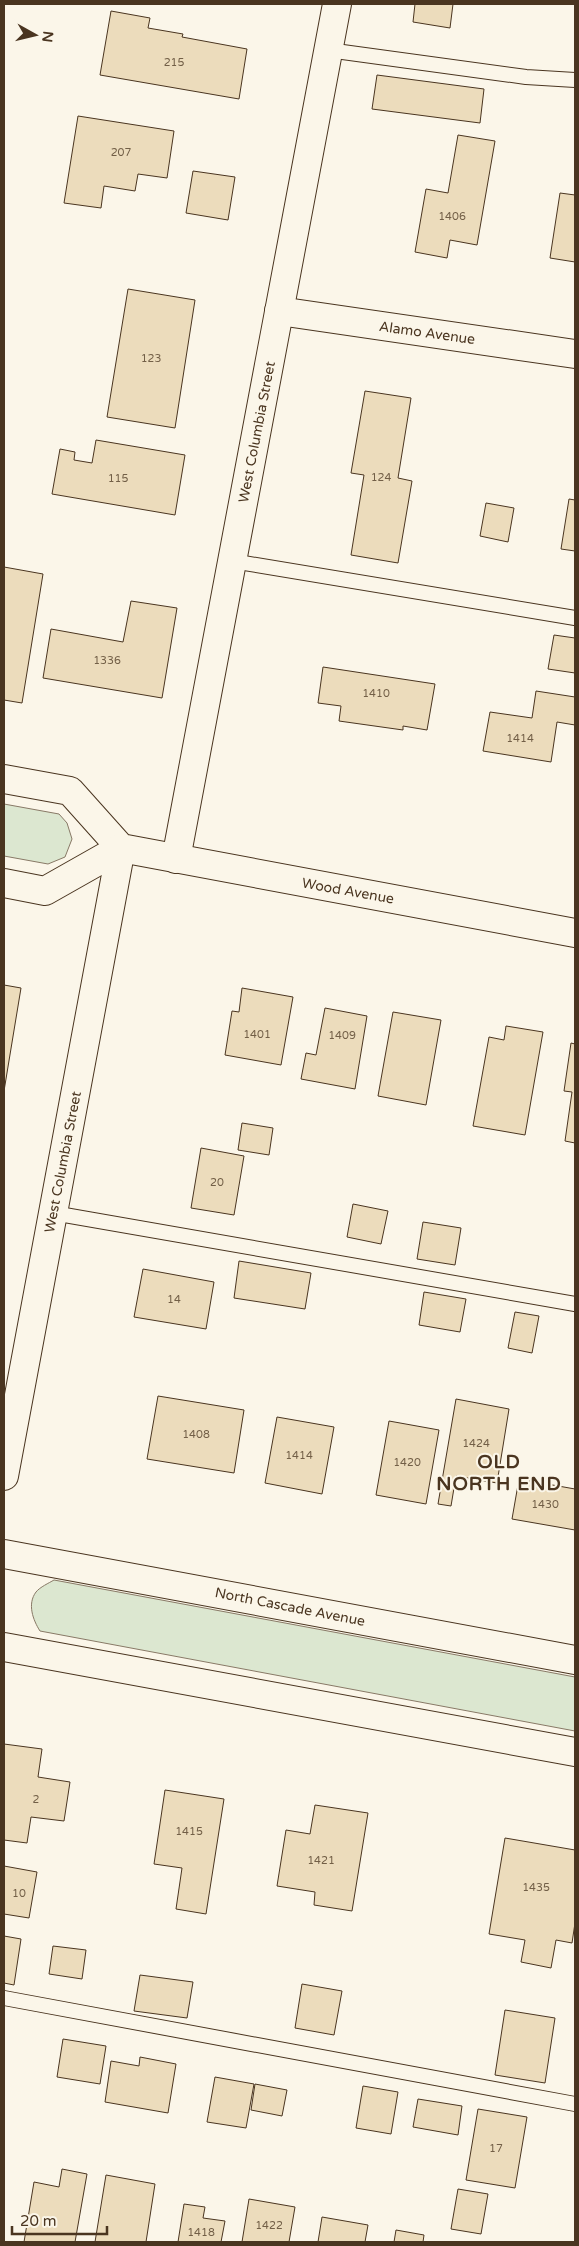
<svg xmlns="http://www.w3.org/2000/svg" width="579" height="2246" viewBox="0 0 579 2246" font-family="'Varela Round',sans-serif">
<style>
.green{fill:#dce7d0;stroke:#887966}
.building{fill:#ecdcbc;stroke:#4a3520}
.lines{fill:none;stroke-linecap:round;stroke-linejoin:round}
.service-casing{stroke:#4a3520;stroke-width:16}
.minor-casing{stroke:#4a3520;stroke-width:30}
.secondary-casing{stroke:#4a3520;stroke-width:30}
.service{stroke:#fbf6e9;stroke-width:14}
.minor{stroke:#fbf6e9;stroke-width:28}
.secondary{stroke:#fbf6e9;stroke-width:28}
.labels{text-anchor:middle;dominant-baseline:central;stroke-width:4;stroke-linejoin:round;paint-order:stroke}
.number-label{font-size:11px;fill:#725f47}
.street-label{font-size:14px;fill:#4a3520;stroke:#fbf6e9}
.district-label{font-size:19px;font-weight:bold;letter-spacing:1px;fill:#4a3520;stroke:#fbf6e9}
</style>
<rect width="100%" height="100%" fill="#fbf6e9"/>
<g class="green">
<path d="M4 804 59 814 67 823 72 839 65 857 48 864 4 856Z"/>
<path d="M54 1580 575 1677V1731L40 1631C33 1620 27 1604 36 1592 40 1587 49 1583 54 1580Z"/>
</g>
<g class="building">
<path d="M415 4H453L450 28 413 22Z"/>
<path d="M111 11 150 18 148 28 183 34 182 37 247 49 239 99 100 75Z"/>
<path d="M377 75 484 89 480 123 372 109Z"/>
<path d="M78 116 174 131 167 178 138 174 135 191 104 186 101 208 64 203Z"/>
<path d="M458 135 495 141 477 245 450 240 447 258 415 252 426 189 448 193Z"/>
<path d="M193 171 235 177 228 220 186 213Z"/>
<path d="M560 193 575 195V262L550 258Z"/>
<path d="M128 289 195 300 175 428 107 417Z"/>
<path d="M365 391 411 398 398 478 412 481 398 563 351 555 364 475 351 473Z"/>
<path d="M96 440 185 455 175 515 52 494 60 449 75 452 74 460 92 463Z"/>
<path d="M569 499 575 500V551L561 549Z"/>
<path d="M486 503 514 508 508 542 480 536Z"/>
<path d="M4 567 43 574 22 703 4 700Z"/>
<path d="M131 601 177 608 162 698 43 678 51 629 123 642Z"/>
<path d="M554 635 575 638V673L548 669Z"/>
<path d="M323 667 435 684 427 730 403 726V730L339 721 341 706 318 703Z"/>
<path d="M536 691 575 697V725L557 722 551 762 483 751 490 712 532 718Z"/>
<path d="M4 985 21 988 4 1091Z"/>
<path d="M242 988 293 997 281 1065 225 1055 232 1011 239 1012Z"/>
<path d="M325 1008 367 1016 355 1089 301 1079 306 1053 316 1055Z"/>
<path d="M393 1012 441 1020 426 1105 378 1096Z"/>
<path d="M506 1026 543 1032 525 1135 473 1126 489 1037 504 1040Z"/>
<path d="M571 1043 575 1044V1143L565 1141 572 1092 564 1091Z"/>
<path d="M242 1123 273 1128 269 1155 238 1150Z"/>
<path d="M201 1148 244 1156 234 1215 191 1208Z"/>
<path d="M353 1204 388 1211 381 1244 347 1237Z"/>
<path d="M423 1222 461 1228 455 1265 417 1259Z"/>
<path d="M239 1261 311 1273 305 1309 234 1298Z"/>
<path d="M143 1269 214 1282 206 1329 134 1317Z"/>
<path d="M424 1292 466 1299 460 1332 419 1325Z"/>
<path d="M515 1312 539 1316 532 1353 508 1348Z"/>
<path d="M158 1396 244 1410 234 1473 147 1459Z"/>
<path d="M456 1399 509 1409 497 1483 456 1476 451 1506 438 1504Z"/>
<path d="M277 1417 334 1427 322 1494 265 1483Z"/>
<path d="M389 1421 439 1430 426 1504 376 1495Z"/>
<path d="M519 1479 575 1489V1530L512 1519Z"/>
<path d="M4 1744 42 1749 38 1777 70 1782 64 1821 31 1817 27 1843 4 1840Z"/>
<path d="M165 1790 224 1799 206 1914 176 1909 182 1868 154 1864Z"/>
<path d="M315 1805 368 1813 352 1911 314 1905 315 1892 277 1886 286 1830 310 1834Z"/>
<path d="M505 1838 575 1850V1923L572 1943 556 1940 551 1968 521 1962 525 1940 489 1934Z"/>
<path d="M4 1866 37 1872 29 1918 4 1914Z"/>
<path d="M4 1936 21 1939 14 1985 4 1983Z"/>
<path d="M53 1946 86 1950 82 1979 49 1974Z"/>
<path d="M140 1975 193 1982 187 2018 134 2011Z"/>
<path d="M302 1984 342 1991 334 2035 295 2028Z"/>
<path d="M505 2010 555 2018 545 2083 495 2075Z"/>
<path d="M63 2039 106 2046 100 2084 57 2077Z"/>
<path d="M140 2057 176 2064 168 2113 105 2102 111 2061 139 2066Z"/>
<path d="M215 2077 254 2084 246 2128 207 2122Z"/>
<path d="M255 2084 287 2090 282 2116 251 2110Z"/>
<path d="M363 2086 398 2092 391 2134 356 2128Z"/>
<path d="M418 2099 462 2106 458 2135 413 2127Z"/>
<path d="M478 2109 527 2117 515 2188 466 2180Z"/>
<path d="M62 2169 87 2174 75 2242H24L34 2182 59 2187Z"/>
<path d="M106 2175 155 2184 146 2242H95Z"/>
<path d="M458 2189 488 2194 481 2234 451 2229Z"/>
<path d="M249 2199 295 2207 289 2242H242Z"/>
<path d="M184 2204 205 2207 203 2218 225 2221 221 2242H178Z"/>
<path d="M322 2217 368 2225 365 2242H318Z"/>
<path d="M396 2230 424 2235 423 2242H394Z"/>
</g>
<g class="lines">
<defs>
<g id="service">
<path d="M328 50 526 77 575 80"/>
<path d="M232 561 575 618"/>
<path d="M53 1213 575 1304"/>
<path d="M4 1998 575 2104"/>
</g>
<g id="minor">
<path d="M279 311 575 354"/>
<path d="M4 779 70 791 121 848 575 933"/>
<path d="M176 859 337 4"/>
<path d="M4 883 45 891 121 848"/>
<path d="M4 1476 121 848"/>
</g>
<g id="secondary">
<path d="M4 1554 575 1660"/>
<path d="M4 1647 575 1752"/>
</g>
</defs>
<use href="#service" class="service-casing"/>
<use href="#minor" class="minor-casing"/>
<use href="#secondary" class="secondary-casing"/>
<use href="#service" class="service"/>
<use href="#minor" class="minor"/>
<use href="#secondary" class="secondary"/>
</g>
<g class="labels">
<g class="number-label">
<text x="174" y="62">215</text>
<text x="121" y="152">207</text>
<text x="452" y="216">1406</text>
<text x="151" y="358">123</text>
<text x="381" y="477">124</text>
<text x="118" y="478">115</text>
<text x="107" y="660">1336</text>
<text x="376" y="693">1410</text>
<text x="520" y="738">1414</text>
<text x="257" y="1034">1401</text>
<text x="342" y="1035">1409</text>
<text x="217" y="1182">20</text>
<text x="174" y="1299">14</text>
<text x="196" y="1434">1408</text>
<text x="476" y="1443">1424</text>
<text x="299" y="1455">1414</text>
<text x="407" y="1462">1420</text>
<text x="545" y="1504">1430</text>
<text x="36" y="1799">2</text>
<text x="189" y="1831">1415</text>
<text x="321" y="1860">1421</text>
<text x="536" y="1887">1435</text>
<text x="19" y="1893">10</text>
<text x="496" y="2148">17</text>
<text x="269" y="2225">1422</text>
<text x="201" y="2232">1418</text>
</g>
<g class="street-label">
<text transform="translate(427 333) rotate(8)">Alamo Avenue</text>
<text transform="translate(257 432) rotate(-79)">West Columbia Street</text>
<text transform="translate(348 891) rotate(10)">Wood Avenue</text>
<text transform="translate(63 1162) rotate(-79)">West Columbia Street</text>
<text transform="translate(290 1607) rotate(11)">North Cascade Avenue</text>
</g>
<g class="district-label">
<text x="499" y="1462">OLD<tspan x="499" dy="22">NORTH END</tspan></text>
</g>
</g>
<rect width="579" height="2246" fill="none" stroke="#4a3520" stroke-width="10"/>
<g transform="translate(35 35) rotate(98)" stroke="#fbf6e9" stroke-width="4" paint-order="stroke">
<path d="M0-4L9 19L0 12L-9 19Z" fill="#4a3520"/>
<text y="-8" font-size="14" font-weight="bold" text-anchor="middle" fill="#4a3520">N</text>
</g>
<path d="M12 2226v8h95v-8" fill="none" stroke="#4a3520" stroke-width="2.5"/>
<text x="20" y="2226" font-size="15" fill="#4a3520" stroke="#fbf6e9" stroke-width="4" paint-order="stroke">20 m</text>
</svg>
